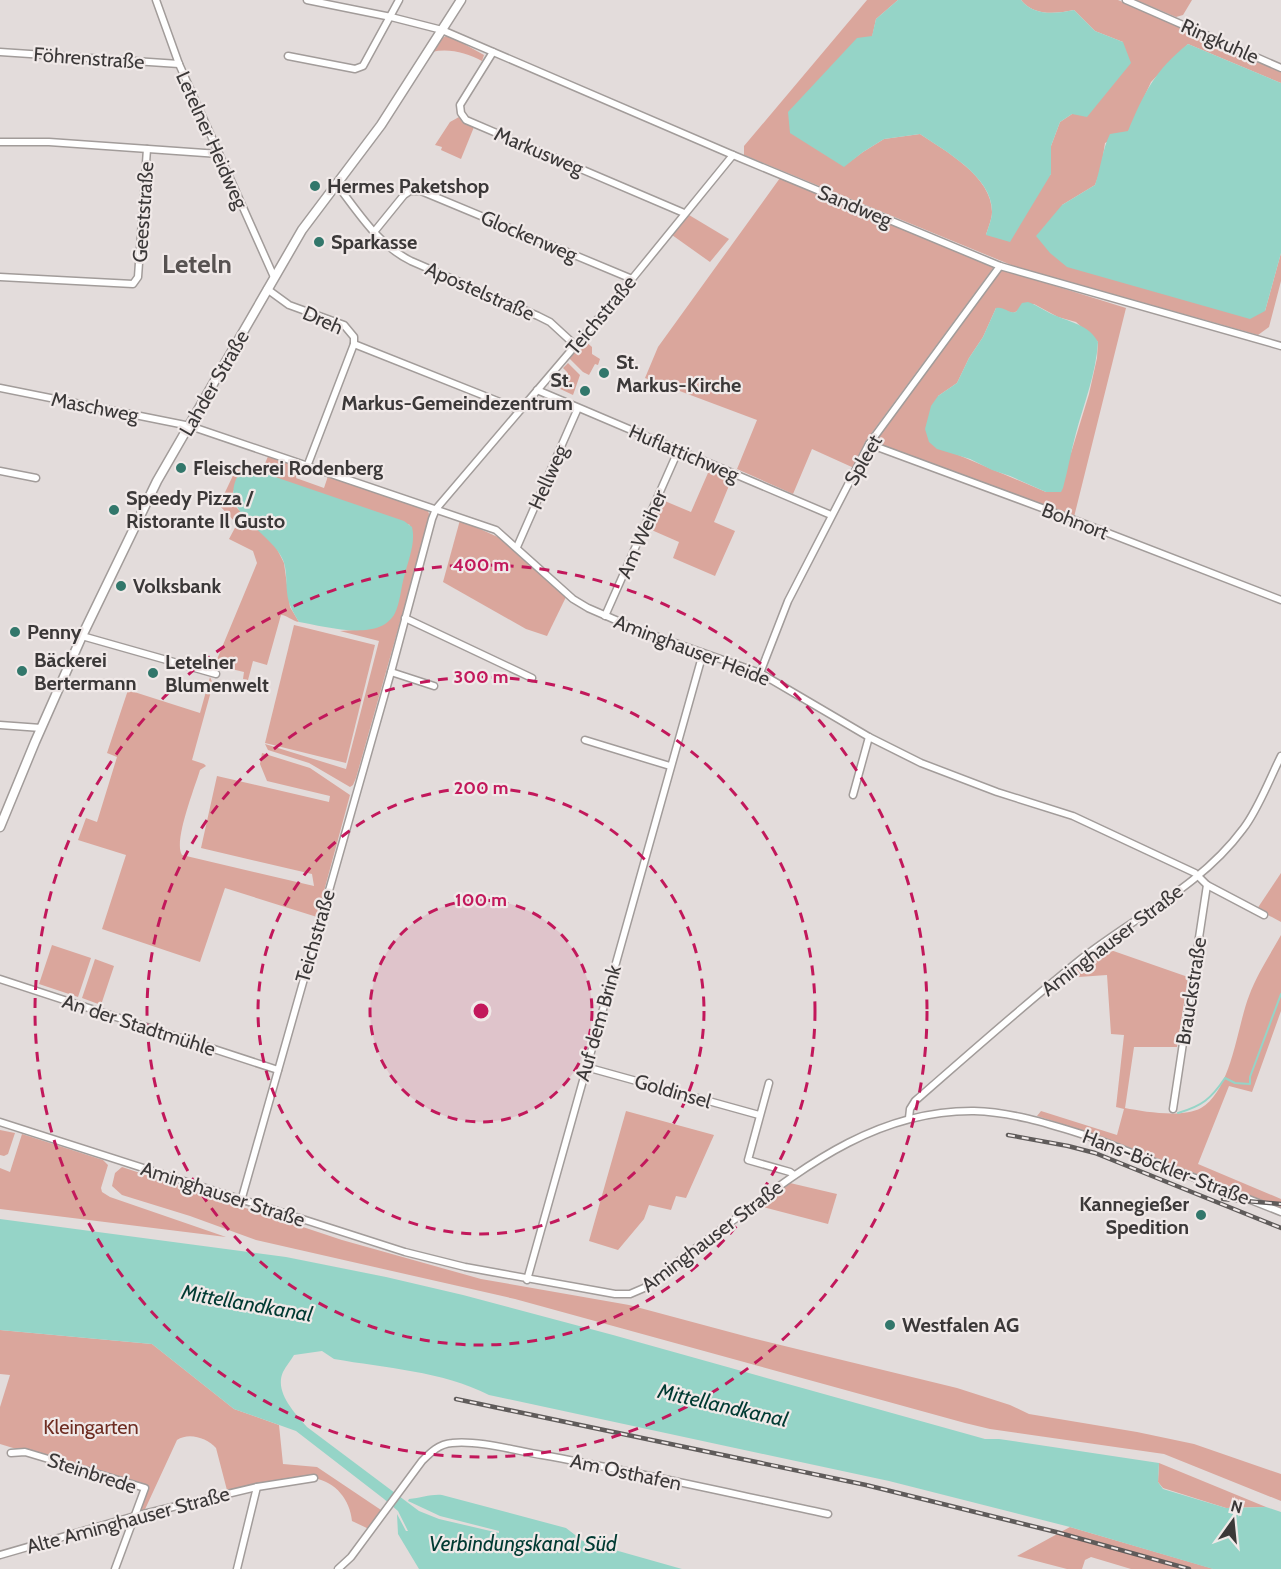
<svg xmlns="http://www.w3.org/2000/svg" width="1281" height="1569" viewBox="0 0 1281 1569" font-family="Cabin,sans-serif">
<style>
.green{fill:#daa69c;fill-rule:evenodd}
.water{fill:#95d4c7}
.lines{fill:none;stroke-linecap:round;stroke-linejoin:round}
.stream{stroke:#95d4c7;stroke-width:2}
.street-casing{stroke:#a29c9a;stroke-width:9}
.secondary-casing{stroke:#a29c9a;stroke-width:11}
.street{stroke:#fff;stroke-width:6}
.secondary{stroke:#fff;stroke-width:8}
.rail-casing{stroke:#5f5b5a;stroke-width:4.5}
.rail{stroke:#f0e9e8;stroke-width:2;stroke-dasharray:7;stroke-linecap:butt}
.ring{fill:none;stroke:#c2185b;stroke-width:3;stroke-dasharray:10 8}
.poi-dot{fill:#32776b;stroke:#f0e9e8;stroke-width:2}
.labels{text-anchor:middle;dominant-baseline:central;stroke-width:4.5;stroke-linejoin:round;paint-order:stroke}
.street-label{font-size:20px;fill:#3b3838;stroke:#f0e9e8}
.poi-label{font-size:20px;font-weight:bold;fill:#3b3838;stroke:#f0e9e8;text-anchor:start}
.park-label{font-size:20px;fill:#6e2d22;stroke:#f0e9e8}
.water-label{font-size:21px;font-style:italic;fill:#003a32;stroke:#f0e9e8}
.district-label{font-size:26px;font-weight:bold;fill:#575251;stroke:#f0e9e8}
.centre{fill:#c2185b;stroke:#f0e9e8;stroke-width:3}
.ring-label{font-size:18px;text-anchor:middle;font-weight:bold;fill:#c2185b;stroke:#f0e9e8;stroke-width:4.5;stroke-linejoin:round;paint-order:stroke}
</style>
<rect width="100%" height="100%" fill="#e3dcdb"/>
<g class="green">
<path d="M867 0H898L876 19 844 166 863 152 884 139 920 134C945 151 992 176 992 212 992 219 988 228 986 235L1051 174V146L1060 122 1072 114 1123 42 1095 31 1074 10C1056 14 1033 16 1021 0H1118L1281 70V83L1188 44 1151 82 1128 132 1105 143 1101 169 1095 185 1062 205 1265 311 1281 253V281L1269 327 1258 335 1016 267 744 155V146Z"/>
<path d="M1136 0H1192L1183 15 1176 17Z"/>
<path d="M448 35 484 55 482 61C467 53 449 48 432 52L440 39Z"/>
<path d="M459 117 462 121 474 127 461 159 441 150 442 147 435 145 450 122Z"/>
<path d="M780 178 994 267 865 442 854 468 812 449 793 494 737 469 757 420 645 378 658 347Z"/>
<path d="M689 215 729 239 710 262 672 235Z"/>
<path d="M1001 269 1126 308 1074 517 878 445 876 438ZM1034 304 1058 317 1076 322 1098 342 1097 358 1089 394 1071 453 1046 492 956 454 938 396 957 383 969 358 983 337 996 308 1013 313Z"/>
<path d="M584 340 592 347V354L600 359 598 365 595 364 589 375 583 372 569 358Z"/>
<path d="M568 363 580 375 573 395 554 386 567 372 563 368Z"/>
<path d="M269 454 301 465 296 478 324 488 328 476 427 509 430 516 356 778 353 785 350 787 309 763 268 750 265 744 346 769 379 641 340 631 368 629 410 525 252 470 243 471 232 494 235 506 275 545 284 563 290 607 299 622C292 621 287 615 281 615L267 665 253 661 248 680 243 679 244 672 219 666 217 669H213L257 563 253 551 229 539 237 524 219 505 237 467 263 468Z"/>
<path d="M711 466 733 476 714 522 735 531 715 576 673 558 679 542 647 528 660 499 691 512Z"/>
<path d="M460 520 500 538 566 597 547 636 526 629 443 582Z"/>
<path d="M294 625 375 645 346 763 265 743Z"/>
<path d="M210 677 213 684 192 760 204 764 206 766 200 770C195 787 173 842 182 855L314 886 312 874 201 848 217 776 329 802 330 796 267 781 260 764 262 753 310 768 350 795 317 917 225 888 200 962 102 929 126 855 78 840 86 818 97 822 117 757 107 753 128 690 200 713Z"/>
<path d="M1281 873V922L1257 909Z"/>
<path d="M1281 935V1011L1252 1092 1229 1086 1198 1164 1281 1199V1208L1103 1137 1037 1116 1041 1111 1117 1135 1124 1109 1116 1107 1124 1035 1111 1034 1107 975 1064 978 1102 947 1188 977 1177 1047H1134L1125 1108C1145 1112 1183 1118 1201 1108 1232 1090 1237 1026 1249 996 1257 974 1270 955 1281 935Z"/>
<path d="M52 945 91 958 78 997 39 984Z"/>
<path d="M95 959 114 966 101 1005 82 998Z"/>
<path d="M626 1111 714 1135 686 1198 676 1196 671 1210 649 1205 644 1219 618 1250 589 1241Z"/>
<path d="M0 1130 15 1133 8 1154 4 1156 0 1155Z"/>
<path d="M22 1134 103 1160 108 1165 101 1188 102 1192 110 1197 226 1237 0 1209V1168L10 1172Z"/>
<path d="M122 1167 342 1240 481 1279 629 1305 752 1338 957 1388 1010 1405 1029 1414 1137 1432 1194 1444 1281 1474V1501L1164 1454 990 1429 965 1423 515 1299 256 1240 190 1216 122 1195 112 1186 115 1173Z"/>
<path d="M790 1183 837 1194 828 1224 759 1206Z"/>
<path d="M0 1330 152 1344 234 1409 279 1425 283 1464 317 1467 384 1512 371 1530 352 1521C350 1500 336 1482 314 1478L228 1494 216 1448C207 1438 189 1432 177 1440L141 1518 135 1516 145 1488 0 1444V1407L10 1375 0 1374Z"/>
<path d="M1159 1463 1266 1507 1226 1508 1163 1488 1158 1482Z"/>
<path d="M1070 1527 1214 1569H1131L1091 1557 1085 1560 1082 1569H1067L1017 1556Z"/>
</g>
<g class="water">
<path d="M898 0H1021C1033 16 1056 14 1074 10L1095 31 1123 42 1131 63 1087 117 1072 114 1060 122 1051 146V174L1010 242 986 235C988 228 992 219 992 212 993 177 945 151 920 134L884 139 863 152 844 167 790 133 788 112 857 38 872 36 876 19Z"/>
<path d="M1188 44 1281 83V253L1265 311 1250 319 1067 267 1050 253 1036 236 1062 205 1095 185C1101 168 1102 150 1110 134L1128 131C1144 93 1155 70 1188 44Z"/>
<path d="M1028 302C1037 305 1045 311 1054 315 1070 322 1089 325 1098 342 1096 374 1084 403 1076 433 1071 451 1068 470 1063 488L1061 492H1046L1010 476 992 470 970 459 937 449 929 442 925 429 931 406 938 396 957 383 969 358 983 337 996 308C1004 306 1009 314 1016 312L1022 303Z"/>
<path d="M252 469 404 521 412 527C416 543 408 561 404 577 401 588 400 603 395 613 380 643 324 626 299 622 293 612 288 604 287 592 286 582 287 570 283 560 270 531 224 516 235 482 238 473 243 471 252 469Z"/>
<path d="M0 1219 286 1257 386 1277 463 1295 613 1335 985 1439H999L1159 1463 1158 1482 1163 1489 1226 1508 1266 1507 1281 1512V1569H1213L1070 1527 889 1481 489 1395C442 1371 385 1368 334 1359L322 1351 294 1355C291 1360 286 1366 283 1372 274 1392 295 1413 307 1427L419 1511 439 1519 499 1533V1531L440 1516 408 1501 409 1499C421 1498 431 1494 442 1495L566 1528 583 1541 682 1569H419L398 1534 397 1514 406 1531H408L398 1511 384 1499 296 1431 234 1409 152 1344 0 1330Z"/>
</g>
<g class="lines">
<path class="stream" d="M1178 1113C1202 1106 1211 1099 1225 1078L1235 1083 1250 1084V1077L1281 994"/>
<defs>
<g id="street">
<path d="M156 0 179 64 274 277"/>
<path d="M307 0 391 17 442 30 733 155 1000 266 1281 346"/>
<path d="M1126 0 1281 68"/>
<path d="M0 52 179 64"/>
<path d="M493 52 460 105 461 113 466 120 684 213"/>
<path d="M288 56 355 69 363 66 399 0"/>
<path d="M0 142H49L219 154"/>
<path d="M337 185C359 213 378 245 411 261L538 316 550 322 575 345"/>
<path d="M374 232 404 195 410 191H421L632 279"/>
<path d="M0 277 133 284 138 277 147 149"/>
<path d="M267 289 289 305 344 325 354 337V344L308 464"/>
<path d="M354 344 520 410"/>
<path d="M0 388 190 426 496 530 573 599 588 608 641 631 760 673 869 737 921 763 997 792 1073 816 1195 873 1207 885 1173 1109"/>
<path d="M537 390 831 515"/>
<path d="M869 444 1077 521 1281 600"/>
<path d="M0 471 36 478"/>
<path d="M517 547 578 408"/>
<path d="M605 616 678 451"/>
<path d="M405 618 532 678"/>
<path d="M82 636 216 674"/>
<path d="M391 672 434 686"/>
<path d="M760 673 788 601 869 444 1000 266"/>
<path d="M0 725 41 728"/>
<path d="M585 740 670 766"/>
<path d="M853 795 869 737"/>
<path d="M1207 885 1264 915"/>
<path d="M0 979 278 1070"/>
<path d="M586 1067 759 1115"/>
<path d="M769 1083 748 1160 790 1172 794 1175"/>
<path d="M909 1118 910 1109 915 1101C970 1053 1024 1005 1081 959 1136 916 1201 886 1243 829 1258 810 1270 778 1281 756"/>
<path d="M0 1122 405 1252 465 1267 615 1294H630L644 1288C675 1263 707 1240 739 1216 810 1162 881 1110 974 1111 1015 1112 1055 1126 1094 1138L1281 1212"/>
<path d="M241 1201 391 672 432 519 436 509 632 279 733 155"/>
<path d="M527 1280 703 653"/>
<path d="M11 1453 25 1452 145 1488 115 1569"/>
<path d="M0 1555 135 1516 257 1487 314 1478"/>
<path d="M237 1569 257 1487"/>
<path d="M338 1569 351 1557 422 1461C431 1452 439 1444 452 1443 478 1440 517 1451 542 1455 638 1472 733 1494 828 1514"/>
</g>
<path id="secondary" d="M0 827 35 742 82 636 157 481 302 230 381 125 461 0"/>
</defs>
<use href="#street" class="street-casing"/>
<use href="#secondary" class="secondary-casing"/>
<use href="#street" class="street"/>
<use href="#secondary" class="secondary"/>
<defs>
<g id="rail">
<path d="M1008 1135 1068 1146 1095 1153 1281 1228"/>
<path d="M1223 1199 1281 1204"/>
<path d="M456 1399 866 1485 1056 1532 1189 1569"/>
</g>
</defs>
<use href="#rail" class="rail-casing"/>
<use href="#rail" class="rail"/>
</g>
<circle cx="481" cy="1011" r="111" fill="#c2185b" fill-opacity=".12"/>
<g class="ring">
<circle cx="481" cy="1011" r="111"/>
<circle cx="481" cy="1011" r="223"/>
<circle cx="481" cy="1011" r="334"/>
<circle cx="481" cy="1011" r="446"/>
</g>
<g class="poi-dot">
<circle cx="315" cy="186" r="6"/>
<circle cx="319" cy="242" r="6"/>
<circle cx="604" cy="373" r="6"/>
<circle cx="585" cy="391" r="6"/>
<circle cx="181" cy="468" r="6"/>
<circle cx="114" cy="510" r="6"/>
<circle cx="121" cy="586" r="6"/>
<circle cx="15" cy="632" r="6"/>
<circle cx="22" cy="671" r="6"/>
<circle cx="153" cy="673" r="6"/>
<circle cx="1201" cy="1215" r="6"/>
<circle cx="890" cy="1325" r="6"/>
</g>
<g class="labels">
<g class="street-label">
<text transform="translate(1220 41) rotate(24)">Ringkuhle</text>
<text transform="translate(89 58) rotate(4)">Föhrenstraße</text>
<text transform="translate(212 140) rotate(66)">Letelner Heidweg</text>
<text transform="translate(539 151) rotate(23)">Markusweg</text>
<text transform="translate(855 206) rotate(23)">Sandweg</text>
<text transform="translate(143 212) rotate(-86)">Geeststraße</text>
<text transform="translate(529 236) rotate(23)">Glockenweg</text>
<text transform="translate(480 291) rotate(24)">Apostelstraße</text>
<text transform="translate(601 315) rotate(-50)">Teichstraße</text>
<text transform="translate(323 320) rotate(24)">Dreh</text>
<text transform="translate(214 383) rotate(-60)">Lahder Straße</text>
<text transform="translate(95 407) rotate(11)">Maschweg</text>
<text transform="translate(684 453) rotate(23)">Huflattichweg</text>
<text transform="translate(863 460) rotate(-60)">Spleet</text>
<text transform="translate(548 477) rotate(-66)">Hellweg</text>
<text transform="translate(1075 521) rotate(21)">Bohnort</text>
<text transform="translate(642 534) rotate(-66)">Am Weiher</text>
<text transform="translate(692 650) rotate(21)">Aminghauser Heide</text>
<text transform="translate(315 936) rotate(-74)">Teichstraße</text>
<text transform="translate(1112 940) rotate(-37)">Aminghauser Straße</text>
<text transform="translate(1191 991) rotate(-81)">Brauckstraße</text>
<text transform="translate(598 1023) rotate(-74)">Auf dem Brink</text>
<text transform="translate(139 1025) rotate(18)">An der Stadtmühle</text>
<text transform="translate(673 1091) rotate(16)">Goldinsel</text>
<text transform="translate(1166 1167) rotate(21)">Hans-Böckler-Straße</text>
<text transform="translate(223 1194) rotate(18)">Aminghauser Straße</text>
<text transform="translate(712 1236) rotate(-37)">Aminghauser Straße</text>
<text transform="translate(626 1472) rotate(12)">Am Osthafen</text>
<text transform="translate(92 1473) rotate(18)">Steinbrede</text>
<text transform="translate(128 1520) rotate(-15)">Alte Aminghauser Straße</text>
</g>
<g class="poi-label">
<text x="327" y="186">Hermes Paketshop</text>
<text x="331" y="242">Sparkasse</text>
<text x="616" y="362">St.<tspan x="616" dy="23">Markus-Kirche</tspan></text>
<text x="573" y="380" text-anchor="end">St.<tspan x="573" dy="23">Markus-Gemeindezentrum</tspan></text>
<text x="193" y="468">Fleischerei Rodenberg</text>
<text x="126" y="498">Speedy Pizza /<tspan x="126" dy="23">Ristorante Il Gusto</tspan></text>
<text x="133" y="586">Volksbank</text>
<text x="27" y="632">Penny</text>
<text x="34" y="660">Bäckerei<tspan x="34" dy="23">Bertermann</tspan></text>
<text x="165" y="662">Letelner<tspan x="165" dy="23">Blumenwelt</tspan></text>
<text x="1189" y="1204" text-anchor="end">Kannegießer<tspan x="1189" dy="23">Spedition</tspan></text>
<text x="902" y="1325">Westfalen AG</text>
</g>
<g class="park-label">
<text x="91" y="1427">Kleingarten</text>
</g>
<g class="water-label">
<text transform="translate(247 1303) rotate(10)">Mittellandkanal</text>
<text transform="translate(723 1405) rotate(13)">Mittellandkanal</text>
<text x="523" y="1543">Verbindungskanal Süd</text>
</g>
<g class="district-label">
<text x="197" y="264">Leteln</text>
</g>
</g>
<circle cx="481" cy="1011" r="9" class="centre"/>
<g class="ring-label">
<text x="481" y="571">400 m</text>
<text x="481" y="683">300 m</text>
<text x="481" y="794">200 m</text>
<text x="481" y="906">100 m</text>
</g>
<g transform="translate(1233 1521) rotate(15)" stroke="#f0e9e8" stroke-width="4.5" paint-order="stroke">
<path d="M0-4.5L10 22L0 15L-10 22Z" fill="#3b3838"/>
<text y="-9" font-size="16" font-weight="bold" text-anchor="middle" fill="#3b3838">N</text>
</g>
</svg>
